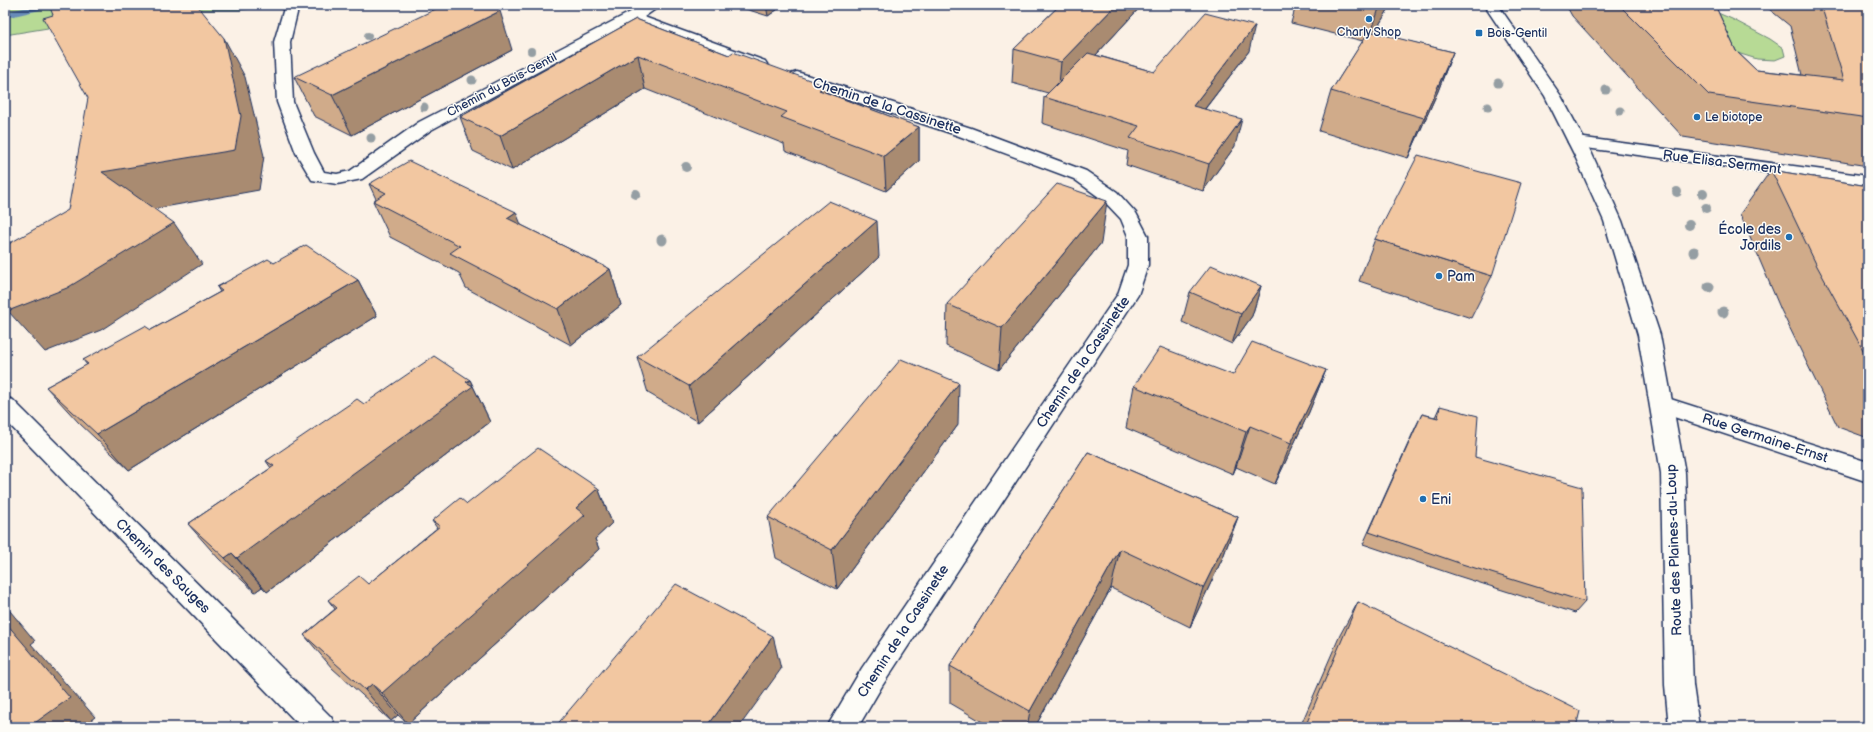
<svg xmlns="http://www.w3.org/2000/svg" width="1873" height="732" viewBox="0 0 1873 732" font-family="'Balsamiq Sans',sans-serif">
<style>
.green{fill:#b7da95;stroke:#69847a}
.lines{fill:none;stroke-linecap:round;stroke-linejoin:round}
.stream{fill:#678bb8;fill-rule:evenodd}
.street-casing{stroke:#1b2f5e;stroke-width:3}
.secondary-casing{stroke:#1b2f5e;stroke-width:3}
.street{fill:#fdfcf7;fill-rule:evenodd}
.secondary{fill:#fdfcf7;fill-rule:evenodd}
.tree{fill:#959ea3}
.wall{fill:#d0ab8a;stroke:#1b2f5e}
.shaded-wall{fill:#a98b71;stroke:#1b2f5e}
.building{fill:#f2c7a1;stroke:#1b2f5e}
.poi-dot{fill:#1f6fb2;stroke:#fdfcf7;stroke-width:1.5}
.labels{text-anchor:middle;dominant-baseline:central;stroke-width:3;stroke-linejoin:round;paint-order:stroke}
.far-poi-label{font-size:12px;fill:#1b2f5e;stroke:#fdfcf7;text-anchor:start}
.far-street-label{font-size:12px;fill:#1b2f5e;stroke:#fdfcf7}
.street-label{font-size:14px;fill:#1b2f5e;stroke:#fdfcf7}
.poi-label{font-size:14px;fill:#1b2f5e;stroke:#fdfcf7;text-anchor:start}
</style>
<rect width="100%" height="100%" fill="#fbf1e6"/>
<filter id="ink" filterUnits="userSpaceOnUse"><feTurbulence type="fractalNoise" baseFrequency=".025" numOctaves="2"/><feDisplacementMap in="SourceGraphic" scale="8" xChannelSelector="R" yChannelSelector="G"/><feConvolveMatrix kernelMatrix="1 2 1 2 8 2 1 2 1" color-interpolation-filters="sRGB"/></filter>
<g filter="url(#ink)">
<g class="green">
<path d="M5 5H270L240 10H158L5 35Z"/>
<path d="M1691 5 1711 10 1732 19 1770 39 1783 48 1785 56 1775 60 1757 59 1734 52Z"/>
</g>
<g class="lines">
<path class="stream" d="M38 5H54L53 7 5 18V12Z"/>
<defs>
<g id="street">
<path d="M285 5H299L290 42 293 102 314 153 324 172 337 174 350 171 419 122 644 5H661L644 17 765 61 767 64 765 67H753L633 23 589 44 431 130 362 179 337 184 312 180 296 153 277 102 274 42Z"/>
<path d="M797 72 971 128 1086 171 1117 192 1136 213 1148 236V265L1138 295 882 686 858 727H827L862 668 1118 294 1128 265V236L1121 219 1103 200 1074 179 959 136 791 80 789 77 791 74Z"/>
<path d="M1577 137 1868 176V186L1571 146 1568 142 1571 138Z"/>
<path d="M1661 396 1868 462V482L1653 410 1650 404 1653 398Z"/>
<path d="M5 397 13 400 331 717 336 727H301L5 420Z"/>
</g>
<path id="secondary" d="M1484 5H1498L1561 96 1592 154 1622 221 1660 335 1685 473 1693 685 1699 727H1669L1665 685 1661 473 1638 335 1604 221 1574 154 1545 96Z"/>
</defs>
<use href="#street" class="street-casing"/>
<use href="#secondary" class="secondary-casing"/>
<use href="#street" class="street"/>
<use href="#secondary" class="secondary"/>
</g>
<g class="tree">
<circle cx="368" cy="36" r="4"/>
<circle cx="531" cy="51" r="4"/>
<circle cx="472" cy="80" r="4.5"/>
<circle cx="1498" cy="83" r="4.5"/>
<circle cx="1606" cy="90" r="4.5"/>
<circle cx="424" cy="107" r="4.5"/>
<circle cx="1488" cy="107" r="4.5"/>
<circle cx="1620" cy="111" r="4.5"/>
<circle cx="371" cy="138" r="4.5"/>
<circle cx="686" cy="167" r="5"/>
<circle cx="1677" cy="192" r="5"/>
<circle cx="636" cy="194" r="5"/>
<circle cx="1703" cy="194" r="5"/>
<circle cx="1706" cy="208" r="5"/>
<circle cx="1689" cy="225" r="5"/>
<circle cx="662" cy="240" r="5.5"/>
<circle cx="1694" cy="252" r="5.5"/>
<circle cx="1709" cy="287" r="5.5"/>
<circle cx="1723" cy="312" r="5.5"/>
</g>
<g class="wall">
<path d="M733 5H784L768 16Z"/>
<path d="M1060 5H1142L1096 55 1154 72 1249 51 1205 109 1235 146 1203 191 1126 165 1128 151 1042 123 1044 97 1048 93 1012 83 1014 49Z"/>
<path d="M1296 5H1391L1374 33 1453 52 1438 91 1408 158 1319 131 1331 91 1363 41 1291 23Z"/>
<path d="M1566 5H1715L1736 51 1756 70 1802 75 1790 26 1764 5H1868V166L1683 137 1572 16Z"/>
<path d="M636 19 729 55 826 86V93L919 127V161L886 191 785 151 784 144 645 89 512 170 473 151 460 117Z"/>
<path d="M512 50 352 135 314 116 294 77Z"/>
<path d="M1771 170 1868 186V438L1838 427 1781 310 1740 214Z"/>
<path d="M369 184 521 225 610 269 621 305 571 345 466 288 459 273 390 237 373 201 376 199Z"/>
<path d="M1375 239 1492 276 1471 318 1359 281Z"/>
<path d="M1101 243 999 370 946 346 947 304Z"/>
<path d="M879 257 698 422 648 393 637 357Z"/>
<path d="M274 263 358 280 377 316 129 470 79 423 46 387 87 365 83 360 151 330 220 292 217 287Z"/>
<path d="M1261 286 1252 316 1232 344 1182 322 1190 292Z"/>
<path d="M1326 370 1309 412 1275 484 1236 467 1233 474 1126 428 1134 386 1233 375Z"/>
<path d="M470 380 487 415V416L490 422 267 592 262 587 255 592 219 559 188 524 271 468 266 461 364 404Z"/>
<path d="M1440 406 1475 457 1585 602 1575 613 1455 575 1363 544 1416 426 1422 414 1435 417Z"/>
<path d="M958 425 837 589 776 558 768 517Z"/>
<path d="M1088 452 1238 517 1223 557 1190 627 1111 588 1035 727H991L950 703V666Z"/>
<path d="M598 488 612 523 595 539 599 549 408 724 398 715 391 721 332 668 304 635 335 609 328 600 368 584 437 528 432 521 467 504Z"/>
<path d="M1358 602 1576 727H1300L1340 635Z"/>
</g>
<g class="shaded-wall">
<path d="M766 5H784L768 16Z"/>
<path d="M1116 5H1142L1058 96 1061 62Z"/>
<path d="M1380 5H1391L1368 43Z"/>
<path d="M500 11 512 50 352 135 332 95Z"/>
<path d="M1255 26 1249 51 1187 132 1193 106Z"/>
<path d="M224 38 245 77 264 156 259 190 131 213 102 172Z"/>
<path d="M1453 52 1438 91 1408 158 1424 118Z"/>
<path d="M638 55 645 89 512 170 500 136Z"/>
<path d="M826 86 829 120 819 90Z"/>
<path d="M1242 119 1235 146 1203 191 1209 164Z"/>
<path d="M919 127V161L886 191 884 156Z"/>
<path d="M1107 201 1101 243 999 370 1002 328Z"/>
<path d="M516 212 530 247 507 218Z"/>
<path d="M877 221 879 257 698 422 689 386Z"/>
<path d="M174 223 202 264 101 330 45 352 8 311Z"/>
<path d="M610 269 621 305 571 345 558 309Z"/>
<path d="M358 280 377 316 129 470 97 434Z"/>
<path d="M1261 286 1252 316 1232 344 1241 314Z"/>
<path d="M1326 370 1309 412 1275 484 1291 443Z"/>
<path d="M470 380 487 415V416L490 422 267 592 237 558Z"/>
<path d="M959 383 958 425 837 589 832 550Z"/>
<path d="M1250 426 1236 467 1233 474 1246 432Z"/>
<path d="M598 488 612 523 595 539 599 549 408 724 382 693 576 508Z"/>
<path d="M1238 517 1223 557 1190 627 1203 588Z"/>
<path d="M1120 549 1111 588 1035 727H1027L1030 711Z"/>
<path d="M232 553 262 587 255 592 225 558Z"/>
<path d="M5 605 35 641 31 644 95 717 82 727H29L6 623Z"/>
<path d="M773 636 781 669 739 727H707Z"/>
<path d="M372 684 398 715 391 721 365 690Z"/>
</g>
<g class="building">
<path d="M49 5H197L224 38 241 116 235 150 102 172 174 223 67 288 8 311 5 307V246L68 210 88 98 43 18 53 15Z"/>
<path d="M444 5H496L500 11 332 95 294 77Z"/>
<path d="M1060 5H1116L1061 62 1014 49Z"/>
<path d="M1619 5H1715L1736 51 1756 70 1844 80 1821 5H1868V118L1709 95Z"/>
<path d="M1205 13 1255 26 1193 106 1242 119 1209 164 1130 138 1139 126 1044 97 1088 53 1154 72Z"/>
<path d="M636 19 729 55 733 52 826 86 819 90 919 127 884 156 781 117 787 112 638 55 500 136 460 117Z"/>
<path d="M1369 31 1453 52 1424 118 1331 91Z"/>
<path d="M1418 155 1521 183 1492 276 1375 239Z"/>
<path d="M409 161 516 212 507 218 610 269 558 309 450 253 460 246 373 201 386 193 369 184Z"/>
<path d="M1771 170 1868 186V359L1817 266Z"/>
<path d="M1057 184 1107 201 1002 328 947 304Z"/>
<path d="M829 201 877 221 689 386 637 357Z"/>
<path d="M306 245 358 280 97 434 46 387 88 364 83 360 145 326 151 330 222 291 217 287 268 259 274 263Z"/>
<path d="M1211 265 1261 286 1241 314 1190 292Z"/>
<path d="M1252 342 1326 370 1291 443 1250 426 1246 432 1134 386 1160 347 1233 375Z"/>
<path d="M434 356 470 380 466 382 473 386 237 558 232 553 225 558 188 524 274 466 266 461 357 399 364 404Z"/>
<path d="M901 359 959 383 832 550 768 517Z"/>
<path d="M1440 406 1478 416 1475 457 1582 487 1585 602 1462 564 1369 532 1422 414 1438 418Z"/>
<path d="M538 448 598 488 576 508 585 515 382 693 372 684 365 690 304 635 337 608 328 600 359 576 368 584 440 526 432 521 460 498 467 504Z"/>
<path d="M1088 452 1238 517 1203 588 1120 549 1030 711 950 666Z"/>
<path d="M676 584 773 636 707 727H555Z"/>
<path d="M1358 602 1580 711 1576 727H1305Z"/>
<path d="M5 615 10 621 6 623 70 698 29 727H5Z"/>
</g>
</g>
<g class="poi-dot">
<circle cx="1369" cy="19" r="4"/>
<rect x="1475" y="29" width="8" height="8" rx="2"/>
<circle cx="1697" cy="117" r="4"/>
<circle cx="1789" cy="237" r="4"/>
<circle cx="1439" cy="276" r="4"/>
<circle cx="1423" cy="499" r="4"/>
</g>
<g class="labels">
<g class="far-poi-label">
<text x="1369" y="32" text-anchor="middle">Charly Shop</text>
<text x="1487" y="33">Bois-Gentil</text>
<text x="1705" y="117">Le biotope</text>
</g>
<g class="far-street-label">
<text transform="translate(502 85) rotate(-28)">Chemin du Bois-Gentil</text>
</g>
<g class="street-label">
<text transform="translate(887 106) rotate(18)">Chemin de la Cassinette</text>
<text transform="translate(1722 162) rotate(7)">Rue Elisa-Serment</text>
<text transform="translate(1083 362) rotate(-56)">Chemin de la Cassinette</text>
<text transform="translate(1765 438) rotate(18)">Rue Germaine-Ernst</text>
<text transform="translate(1674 550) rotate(-92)">Route des Plaines-du-Loup</text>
<text transform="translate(163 566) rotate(45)">Chemin des Sauges</text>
<text transform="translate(903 631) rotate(-57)">Chemin de la Cassinette</text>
</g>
<g class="poi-label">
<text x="1781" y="229" text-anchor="end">École des<tspan x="1781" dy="16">Jordils</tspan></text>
<text x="1447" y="276">Pam</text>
<text x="1431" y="499">Eni</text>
</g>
</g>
<rect width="1873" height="732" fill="none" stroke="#fdfcf7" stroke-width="20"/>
<rect x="10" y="10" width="1853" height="712" fill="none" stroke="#1b2f5e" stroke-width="1.5" filter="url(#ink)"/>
</svg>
